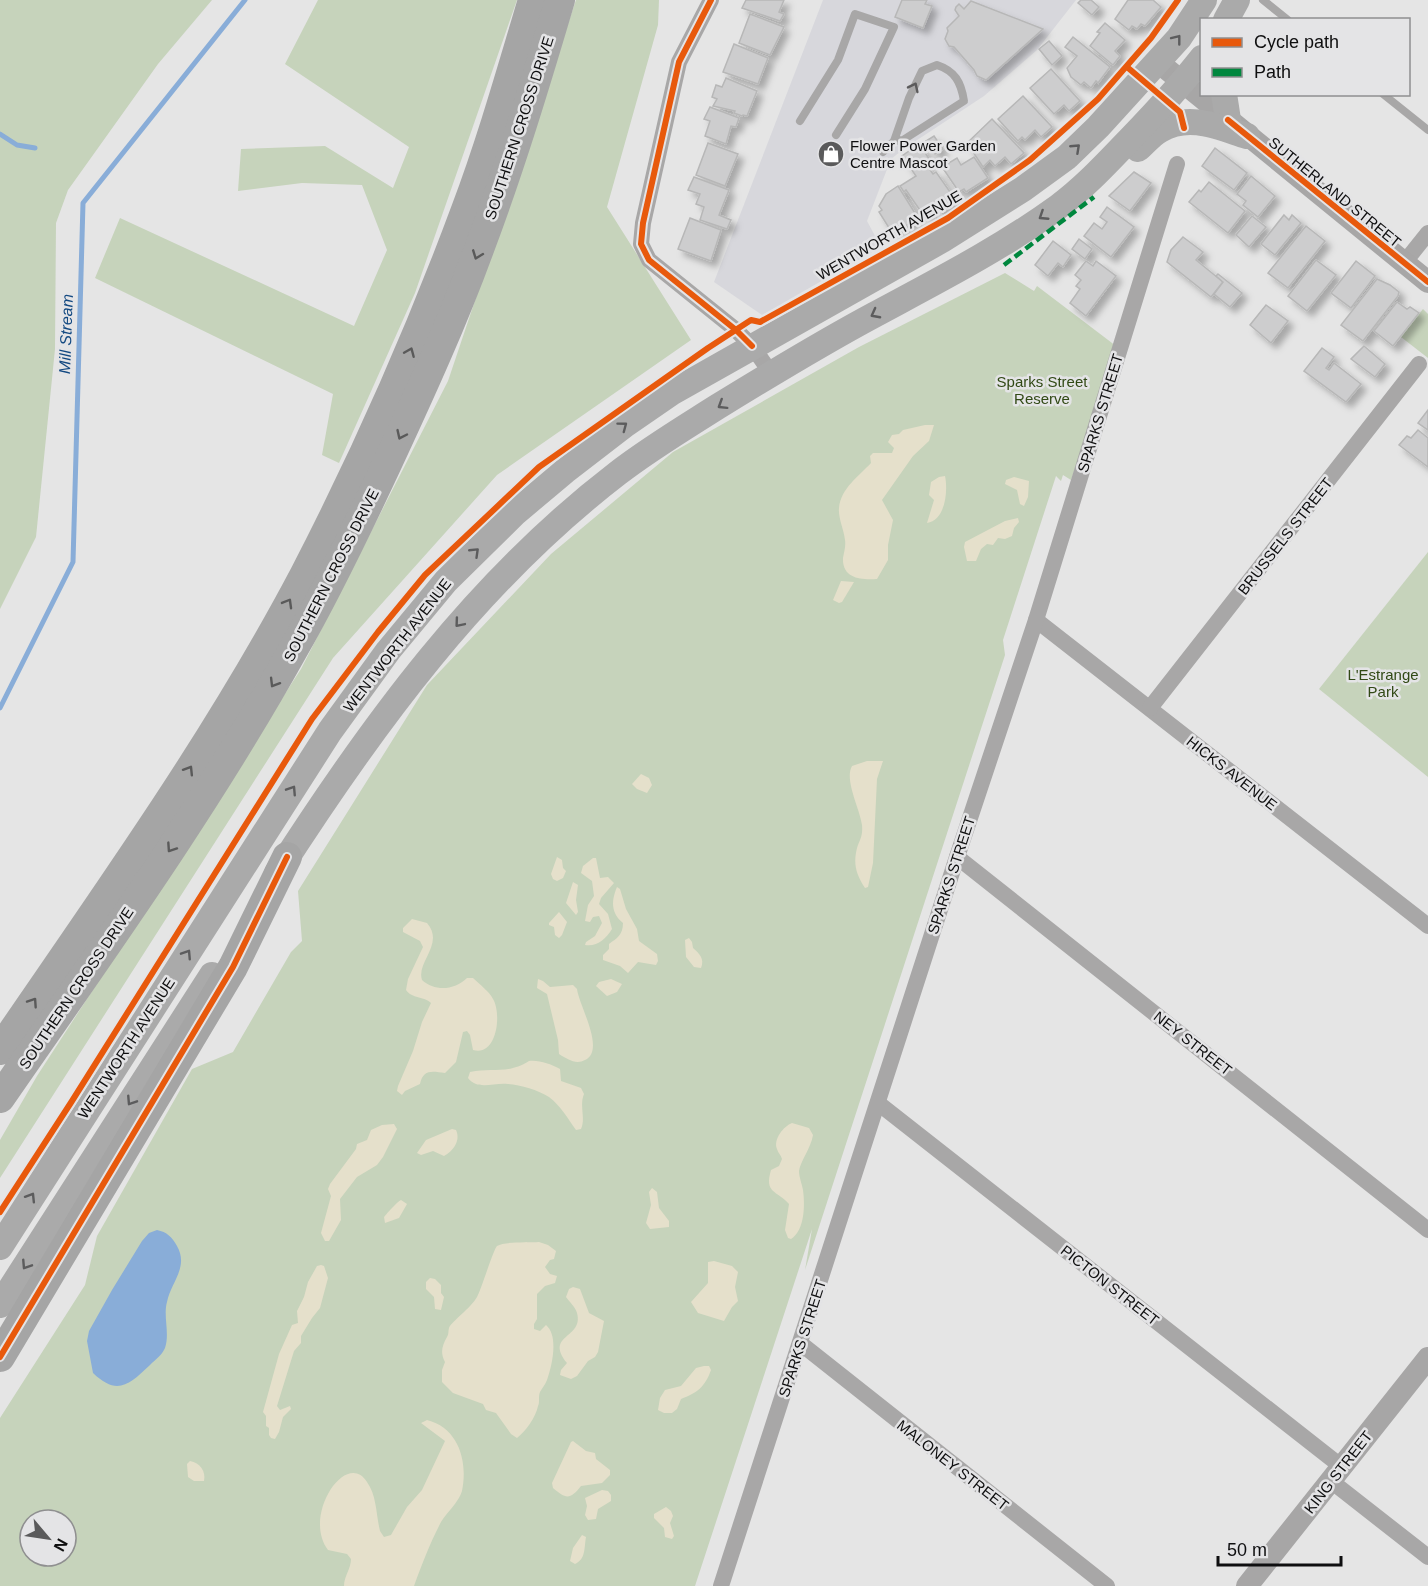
<svg xmlns="http://www.w3.org/2000/svg" width="1428" height="1586" viewBox="0 0 1428 1586" font-family="Arial,sans-serif">
<style>
.built{fill:#d7d7dc}
.green{fill:#c6d3bb;fill-rule:evenodd}
.sand{fill:#e5e0cb}
.water{fill:#89add8}
.lines{fill:none;stroke-linecap:round;stroke-linejoin:round}
.stream{stroke:#89add8;stroke-width:5}
.building{fill:#cdcdce;stroke:#b7b7b7;stroke-width:1.5;filter:url(#shadow)}
.lane{stroke:#a8a7a7;stroke-width:8}
.street{stroke:#a8a7a7;stroke-width:16}
.secondary{stroke:#a7a6a6;stroke-width:22}
.primary{stroke:#aaa;stroke-width:26}
.highway{stroke:#a5a5a5;stroke-width:30}
.quiet{stroke:#00873e;stroke-width:4.5;stroke-dasharray:9 4.5;stroke-linecap:butt}
.cycleway-casing{stroke:#e4e4e6;stroke-width:10}
.cycleway{stroke:#e8590c;stroke-width:6}
.oneway{stroke:#5c5c5d}
.oneway2{stroke:#5c5b5c}
.oneway3{stroke:#5a5a5a}
.labels{text-anchor:middle;dominant-baseline:central;stroke-width:5;stroke-linejoin:round;paint-order:stroke}
.street-label{font-size:15px;fill:#0f0f10;stroke:#e4e4e6}
.poi-label{font-size:15px;fill:#0f0f10;stroke:#e4e4e6;text-anchor:start}
.park-label{font-size:15px;fill:#314915;stroke:#e4e4e6}
.water-label{font-size:16px;font-style:italic;fill:#134981;stroke:#e4e4e6}
</style>
<defs>
<filter id="shadow"><feDropShadow dx="5.5" dy="5.5" stdDeviation="3" flood-color="#0004"/></filter>
</defs>
<rect width="100%" height="100%" fill="#e5e5e5"/>
<path class="built" d="M823 0H1076L1037 50 984 96 905 148 891 159 867 221 881 247 762 315 714 282Z"/>
<g class="green">
<path d="M0 0H212L158 64 68 190 56 223 55 349 36 537 0 609Z"/>
<path d="M318 0H517L415 293 339 463 322 455 333 394 95 278 120 218 354 326 387 250 362 185 302 183 238 191 241 149 325 146 393 188 409 147 285 64Z"/>
<path d="M576 0H659L658 25 607 207 691 340 497 475 333 658 0 1178V1140L37 1076 301 669 448 381Z"/>
<path d="M1005 273 1034 291 1037 286 1116 346 1071 480 1063 475 1061 481 1056 476 1003 640 1005 655 805 1270 812 1229 695 1586H0V1418L85 1285 97 1236 192 1069 233 1052 291 952 302 941 298 891 427 685 551 554 673 452 859 347ZM30 1520H66V1556H30Z"/>
<path d="M1423 309 1428 314V358L1401 337Z"/>
<path d="M1428 552V777L1319 689Z"/>
</g>
<g class="sand">
<path d="M925 425H934L929 441 913 456 882 500 893 520 888 545V560L877 579C862 580 842 579 843 558 844 552 846 546 845 540 844 530 838 518 839 508 841 488 859 476 871 463L870 456 873 453H892L894 448 888 442 892 435 899 434 903 430Z"/>
<path d="M945 476C948 490 946 520 927 523L934 500 929 495 931 482 939 477Z"/>
<path d="M1014 477 1029 481 1028 497 1024 506 1020 504 1017 490 1005 484 1006 480Z"/>
<path d="M1018 518 1019 522 1014 528 1012 536 1005 539 998 538 993 545 987 544 981 549 976 561H967L964 547 965 542 1005 521Z"/>
<path d="M841 581 854 582 842 602 839 603 833 600Z"/>
<path d="M867 761H883L877 779 873 863 868 887 865 888C856 874 853 864 857 848 860 839 863 836 862 825 860 809 844 780 852 766Z"/>
<path d="M641 774 649 778 652 785 647 793 637 789 632 784Z"/>
<path d="M557 857 562 860 563 868 566 871 563 878 557 881 553 879 551 874Z"/>
<path d="M593 858H596L600 878 608 877 614 883 601 898 599 904 608 914 612 929C606 939 597 947 585 945L586 942 595 936 602 923 599 916 593 917 590 922 585 921 588 905 594 896 592 881 581 873 583 866Z"/>
<path d="M573 882 578 885 576 900 578 912 576 915 566 903Z"/>
<path d="M617 887 620 889 626 909 637 929 639 941 657 954 658 961 656 965 638 962 628 973 620 966 603 960V955L609 949V944C617 938 623 935 623 923 611 913 611 901 617 887Z"/>
<path d="M559 912 567 922 562 935 559 938 555 935 554 927 549 925V923Z"/>
<path d="M412 919 427 923C445 944 416 962 422 980 435 992 455 990 467 978H473C480 985 489 991 493 999 502 1014 497 1057 473 1050L470 1035 467 1031 463 1032 456 1062 445 1073C432 1071 423 1069 420 1084L405 1091 402 1095 397 1091 398 1086 413 1051 422 1022 431 1003C424 996 412 999 406 990L408 979 423 947 420 941 403 932V928Z"/>
<path d="M689 938 692 942 693 948C699 953 705 959 701 968L694 967 686 957 685 940Z"/>
<path d="M538 979 543 981 550 987 573 985 577 989C579 1006 606 1050 585 1060 576 1065 567 1059 559 1054L558 1040 547 994 537 988Z"/>
<path d="M611 979 622 984 617 992 607 996 596 986 599 982Z"/>
<path d="M529 1061C540 1060 550 1064 560 1069L561 1081 581 1088 584 1094C579 1106 586 1118 581 1129L576 1130C568 1119 561 1106 549 1097 538 1090 521 1085 508 1084 494 1082 478 1091 468 1078L470 1072C492 1067 507 1075 529 1061Z"/>
<path d="M792 1123 809 1128 813 1135C811 1148 800 1162 799 1171 799 1177 802 1184 803 1190 805 1205 805 1230 791 1239L788 1238 785 1230 789 1204C777 1190 764 1194 771 1170L779 1166 782 1159C781 1155 778 1153 777 1149 773 1139 784 1126 792 1123Z"/>
<path d="M394 1124 397 1129 383 1157 377 1165 357 1177 340 1199 341 1220 329 1241H325L321 1233 331 1196 328 1189 330 1184 356 1149 357 1144 367 1140 371 1130 382 1125Z"/>
<path d="M452 1129 456 1130C461 1141 453 1151 444 1156L433 1151 421 1155 417 1153 426 1140Z"/>
<path d="M652 1188 657 1192 659 1208 669 1221V1227L650 1229 646 1223 651 1205 649 1192Z"/>
<path d="M401 1200 407 1204 399 1218 385 1223 384 1217C388 1212 397 1202 401 1200Z"/>
<path d="M539 1242 548 1245 556 1251 554 1259 550 1260 545 1267 550 1274 557 1276 555 1283 545 1286 537 1294V1319L534 1324V1329L540 1331 546 1325C559 1336 552 1366 547 1380 545 1385 542 1388 540 1392 538 1397 540 1402 538 1406 536 1417 525 1432 517 1438L511 1434 496 1413 486 1410 483 1404 453 1393 442 1382V1370L445 1362C440 1352 442 1346 447 1337 449 1334 448 1331 449 1328 452 1321 471 1308 477 1297 481 1290 494 1248 497 1246 505 1241 529 1243 539 1242Z"/>
<path d="M714 1261 732 1266 738 1272 735 1287 738 1301 732 1307 724 1321 698 1313 691 1302 708 1283V1262Z"/>
<path d="M321 1265 324 1266 328 1278 320 1308 312 1318 301 1336V1343L294 1351 277 1406 280 1410 290 1406 291 1409 283 1417 279 1432 275 1439 271 1438 269 1435V1428L266 1426V1416L263 1412 279 1354 292 1325 298 1323 297 1311 304 1297 308 1282 317 1266Z"/>
<path d="M430 1278 435 1279 441 1285V1293L444 1297 441 1310 435 1309 434 1297 426 1289V1282Z"/>
<path d="M573 1287 580 1289 589 1313 604 1321 598 1352 595 1357 588 1361 577 1376 571 1379 560 1375 561 1370 567 1363C544 1334 584 1339 577 1313 575 1306 570 1303 566 1297L569 1289Z"/>
<path d="M704 1366H709L711 1370C705 1387 697 1393 681 1399L677 1409 672 1413H664L658 1410 660 1398 665 1390 681 1386 696 1368Z"/>
<path d="M427 1420C459 1428 468 1462 462 1491 459 1502 447 1512 441 1522 430 1543 422 1564 414 1586H344C344 1576 351 1569 351 1559L347 1554 328 1550C302 1516 346 1449 367 1482 377 1496 376 1515 380 1531L384 1537 391 1535 407 1507 422 1490 445 1441 421 1423Z"/>
<path d="M573 1441 586 1451 595 1453 596 1459 610 1470V1475L602 1483 581 1486C570 1500 566 1499 553 1488L552 1483 571 1442Z"/>
<path d="M190 1461C200 1463 206 1471 204 1481H194L188 1477 187 1464Z"/>
<path d="M602 1490 608 1491 611 1495V1501L598 1509 596 1519 588 1520 585 1515 587 1506 585 1498Z"/>
<path d="M666 1507 671 1511 673 1516 670 1523 674 1536 672 1539 665 1537 664 1528 654 1518V1514Z"/>
<path d="M582 1535 586 1537C584 1548 586 1559 575 1564L570 1561 573 1548Z"/>
</g>
<path class="water" d="M157 1230C167 1232 172 1237 177 1246 189 1267 171 1282 167 1302 163 1316 170 1333 165 1348 162 1355 155 1360 150 1365 129 1385 117 1396 93 1373L87 1341 89 1331 112 1290 142 1241 149 1233Z"/>
<g class="lines">
<g class="stream">
<path d="M0 134 17 145 35 148"/>
<path d="M0 708 73 562 83 203 245 0"/>
</g>
</g>
<g class="building">
<path d="M746 0H784L779 12 784 14 780 21 742 8Z"/>
<path d="M902 0H927L925 4 932 6 923 28 895 17Z"/>
<path d="M1081 0H1091L1099 7 1092 15 1078 3Z"/>
<path d="M1128 0H1153L1161 7 1145 26 1141 24 1137 29 1132 26 1129 30 1115 19Z"/>
<path d="M971 1 1043 29 986 80 977 76 974 70 954 47 949 46 945 39 948 31 947 28 959 16 955 10 956 7 959 4 964 9Z"/>
<path d="M750 14 784 27 770 55 739 43Z"/>
<path d="M1105 23 1125 40 1115 51 1120 56 1113 65 1090 46 1100 33 1097 32Z"/>
<path d="M1073 37 1110 67 1098 83 1096 81 1091 88 1084 82 1081 85 1071 77 1067 68 1077 56 1065 47Z"/>
<path d="M1049 41 1062 56 1052 65 1039 49Z"/>
<path d="M734 44 768 58 758 84 723 72Z"/>
<path d="M1051 69 1080 101 1069 111 1064 105 1054 114 1030 88Z"/>
<path d="M726 78 757 91 747 116 743 115 742 116 734 113 735 111 713 106 717 99 712 97 716 85 722 87Z"/>
<path d="M1023 96 1052 127 1041 137 1035 130 1025 140 1022 137 1018 141 998 119Z"/>
<path d="M710 107 739 118 736 127 731 126 726 144 705 136 710 121 704 119Z"/>
<path d="M992 119 1024 153 1011 164 1005 157 995 166 990 160 983 167 967 143Z"/>
<path d="M934 136 943 149 935 154 926 141Z"/>
<path d="M708 143 738 154 725 186 696 175Z"/>
<path d="M919 144 930 160 925 163 933 174 936 172 955 199 940 209 944 215 938 220 932 211 924 216 906 190 904 192 900 186 916 176 902 156Z"/>
<path d="M1215 148 1247 173 1234 190 1202 166Z"/>
<path d="M974 157 988 178 966 192 964 189 959 192 942 167 957 158 961 165Z"/>
<path d="M1134 172 1151 183 1130 211 1109 196Z"/>
<path d="M1251 176 1275 196 1258 217 1243 205 1246 201 1237 194Z"/>
<path d="M694 177 729 190 719 215 731 220 727 229 700 220 704 207 696 204 700 194 688 190Z"/>
<path d="M1209 182 1245 211 1228 233 1189 202 1199 190 1201 192Z"/>
<path d="M898 186 918 218 901 229 899 227 891 231 879 212 882 210 879 206 886 194Z"/>
<path d="M1107 207 1134 227 1111 257 1084 236 1094 223 1102 229 1107 222 1100 217Z"/>
<path d="M1284 215 1289 220 1292 215 1301 223 1275 255 1261 244Z"/>
<path d="M1252 216 1266 227 1249 247 1236 235Z"/>
<path d="M690 218 721 230 711 261 678 249Z"/>
<path d="M1306 226 1325 241 1288 288 1268 273Z"/>
<path d="M1183 237 1203 252 1196 260 1223 282 1211 297 1167 262 1171 250Z"/>
<path d="M1079 239 1092 249 1085 259 1072 249Z"/>
<path d="M1053 241 1071 255 1063 267 1058 263 1048 276 1035 265Z"/>
<path d="M1316 260 1336 275 1307 311 1288 296Z"/>
<path d="M1086 261 1093 266 1096 261 1116 276 1086 316 1070 303 1080 289 1076 286 1081 280 1075 275Z"/>
<path d="M1356 261 1375 276 1351 308 1331 293Z"/>
<path d="M1218 274 1242 293 1230 307 1214 294 1223 282 1216 276Z"/>
<path d="M1377 279 1390 285 1399 292 1398 296 1363 341 1341 325Z"/>
<path d="M1397 302 1407 309 1410 307 1419 313 1393 346 1374 331Z"/>
<path d="M1266 305 1288 321 1271 343 1250 325Z"/>
<path d="M1364 346 1385 364 1375 377 1351 359Z"/>
<path d="M1322 348 1334 357 1326 368 1329 370 1334 363 1361 384 1346 402 1304 371Z"/>
<path d="M1428 410V430L1418 423Z"/>
<path d="M1418 430 1428 438V467L1399 445 1407 436 1411 438Z"/>
</g>
<g class="lines">
<g class="lane">
<path d="M1263 0 1288 20"/>
<path d="M1383 94 1428 130"/>
<path d="M800 121 838 60 855 14 894 27 865 89 836 135"/>
<path d="M883 152 894 141 909 98 922 71 937 65C955 71 961 82 964 101L903 140 894 141"/>
</g>
<g class="street">
<path d="M711 0 679 62 643 223 641 244 649 260 736 330 752 346 771 373"/>
<path d="M1404 263 1428 233"/>
<path d="M1036 620 1428 926"/>
<path d="M1150 708 1419 364"/>
<path d="M957 857 1428 1230"/>
<path d="M878 1103 1342 1467"/>
<path d="M800 1343 1107 1586"/>
<path d="M1331 1481 1428 1557"/>
<path d="M721 1586 957 857 1036 620 1177 164"/>
</g>
<g class="secondary">
<path d="M1158 62 1428 282"/>
<path d="M1247 1586 1428 1358"/>
</g>
<g class="primary">
<path d="M1226 20 1237 0"/>
<path d="M1224 94 1228 120"/>
<path d="M1138 149C1145 143 1152 134 1160 130 1189 113 1218 127 1247 136"/>
<path d="M277 873C372 725 477 581 618 473 649 449 684 428 717 407 769 375 820 344 874 315 937 281 1000 249 1058 207 1085 187 1108 162 1131 138 1156 112 1180 86 1202 58"/>
<path d="M0 1247 330 731 388 651 446 581 515 513 565 471 626 424 671 393 942 240 1023 189 1067 157 1098 127 1179 38 1204 0"/>
<path d="M0 1305 212 975"/>
</g>
<g class="highway">
<path d="M0 1050C106 895 217 741 305 574 366 456 420 334 466 210 492 141 512 70 533 0"/>
<path d="M0 1098C101 952 206 806 293 650 327 591 357 528 386 466 419 395 452 323 479 249 510 167 535 84 560 0"/>
<path d="M0 1357 233 967 287 857"/>
</g>
<path class="quiet" d="M1004 265 1094 197"/>
<defs>
<g id="cycleway">
<path d="M711 0 679 62 643 223 641 244 649 260 736 330 752 346"/>
<path d="M1127 67 1180 112 1184 128"/>
<path d="M1228 120 1428 282"/>
<path d="M0 1212 72 1101 312 719 378 632 425 575 539 467 708 348 751 320 760 322 948 218 1030 160 1098 99 1151 38 1178 0"/>
<path d="M0 1357 233 967 287 857"/>
</g>
</defs>
<use href="#cycleway" class="cycleway-casing"/>
<use href="#cycleway" class="cycleway"/>
</g>
<defs><path id="oneway-chevron" d="M-2-3.5L2.5 0L-2 3.5" fill="none" stroke-width="1.6" stroke-linecap="round" stroke-linejoin="round" transform="scale(1.5)"/></defs>
<g class="oneway">
<use href="#oneway-chevron" transform="translate(1177 39) rotate(-52)"/>
<use href="#oneway-chevron" transform="translate(1076 148) rotate(-43)"/>
<use href="#oneway-chevron" transform="translate(1043 216) rotate(147)"/>
<use href="#oneway-chevron" transform="translate(875 314) rotate(152)"/>
<use href="#oneway-chevron" transform="translate(722 405) rotate(148)"/>
<use href="#oneway-chevron" transform="translate(623 426) rotate(-37)"/>
<use href="#oneway-chevron" transform="translate(475 552) rotate(-44)"/>
<use href="#oneway-chevron" transform="translate(459 623) rotate(130)"/>
<use href="#oneway-chevron" transform="translate(292 790) rotate(-57)"/>
<use href="#oneway-chevron" transform="translate(187 954) rotate(-57)"/>
<use href="#oneway-chevron" transform="translate(131 1101) rotate(123)"/>
<use href="#oneway-chevron" transform="translate(31 1197) rotate(-58)"/>
<use href="#oneway-chevron" transform="translate(26 1265) rotate(123)"/>
</g>
<use class="oneway2" href="#oneway-chevron" transform="translate(914 87) rotate(-64)"/>
<g class="oneway3">
<use href="#oneway-chevron" transform="translate(477 255) rotate(111)"/>
<use href="#oneway-chevron" transform="translate(410 352) rotate(-67)"/>
<use href="#oneway-chevron" transform="translate(401 435) rotate(115)"/>
<use href="#oneway-chevron" transform="translate(288 603) rotate(-60)"/>
<use href="#oneway-chevron" transform="translate(274 683) rotate(121)"/>
<use href="#oneway-chevron" transform="translate(189 770) rotate(-58)"/>
<use href="#oneway-chevron" transform="translate(171 848) rotate(124)"/>
<use href="#oneway-chevron" transform="translate(33 1002) rotate(-56)"/>
</g>
<defs>
<symbol id="shop-disc" viewBox="-11 -11 22 22"><circle r="9.5" fill="#5a5a5b" stroke="#e4e4e6"/><path d="M-5-2.5h2.3a2.7 3.5 0 0 1 5.4 0H5L5.5 6h-11ZM-1.5-2.5h3a1.5 2.3 0 0 0-3 0Z" fill="#fff"/></symbol>
</defs>
<g fill-rule="evenodd">
<use href="#shop-disc" x="816" y="139" width="30" height="30"/>
</g>
<g class="labels">
<g class="street-label">
<text transform="translate(519 128) rotate(-72)">SOUTHERN CROSS DRIVE</text>
<text transform="translate(1335 192) rotate(39)">SUTHERLAND STREET</text>
<text transform="translate(889 235) rotate(-30)">WENTWORTH AVENUE</text>
<text transform="translate(1100 413) rotate(-73)">SPARKS STREET</text>
<text transform="translate(1285 536) rotate(-52)">BRUSSELS STREET</text>
<text transform="translate(331 575) rotate(-63)">SOUTHERN CROSS DRIVE</text>
<text transform="translate(397 645) rotate(-52)">WENTWORTH AVENUE</text>
<text transform="translate(1232 773) rotate(38)">HICKS AVENUE</text>
<text transform="translate(951 875) rotate(-72)">SPARKS STREET</text>
<text transform="translate(76 988) rotate(-56)">SOUTHERN CROSS DRIVE</text>
<text transform="translate(1193 1043) rotate(38)">NEY STREET</text>
<text transform="translate(126 1048) rotate(-57)">WENTWORTH AVENUE</text>
<text transform="translate(1110 1285) rotate(38)">PICTON STREET</text>
<text transform="translate(802 1338) rotate(-72)">SPARKS STREET</text>
<text transform="translate(953 1465) rotate(38)">MALONEY STREET</text>
<text transform="translate(1338 1472) rotate(-52)">KING STREET</text>
</g>
<g class="poi-label">
<text x="850" y="145">Flower Power Garden<tspan x="850" dy="17">Centre Mascot</tspan></text>
</g>
<g class="park-label">
<text x="1042" y="381">Sparks Street<tspan x="1042" dy="17">Reserve</tspan></text>
<text x="1383" y="674">L'Estrange<tspan x="1383" dy="17">Park</tspan></text>
</g>
<g class="water-label">
<text transform="translate(66 334) rotate(-88)">Mill Stream</text>
</g>
</g>
<rect x="1200" y="18" width="210" height="78" fill="#e4e4e6" stroke="#8f8f90" stroke-width="1.5"/>
<rect x="1212" y="38" width="30" height="9" fill="#e8590c" stroke="#8f8f90" stroke-width="1.5"/>
<text x="1254" y="48" font-size="18" fill="#0f0f10">Cycle path</text>
<rect x="1212" y="68" width="30" height="9" fill="#00873e" stroke="#8f8f90" stroke-width="1.5"/>
<text x="1254" y="78" font-size="18" fill="#0f0f10">Path</text>
<g transform="translate(48 1538) rotate(119)"><circle r="28" fill="#e4e4e6" stroke="#8f8f90" stroke-width="1.5"/>
<path d="M0-4.5L10 22L0 15L-10 22Z" fill="#5a5a5b"/>
<text y="-9" font-size="16" font-weight="bold" text-anchor="middle" fill="#0f0f10">N</text>
</g>
<path d="M1218 1556v9h123v-9" fill="none" stroke="#0f0f10" stroke-width="3"/>
<text x="1227" y="1556" font-size="18" fill="#0f0f10" stroke="#e4e4e6" stroke-width="4.5" paint-order="stroke">50 m</text>
</svg>
